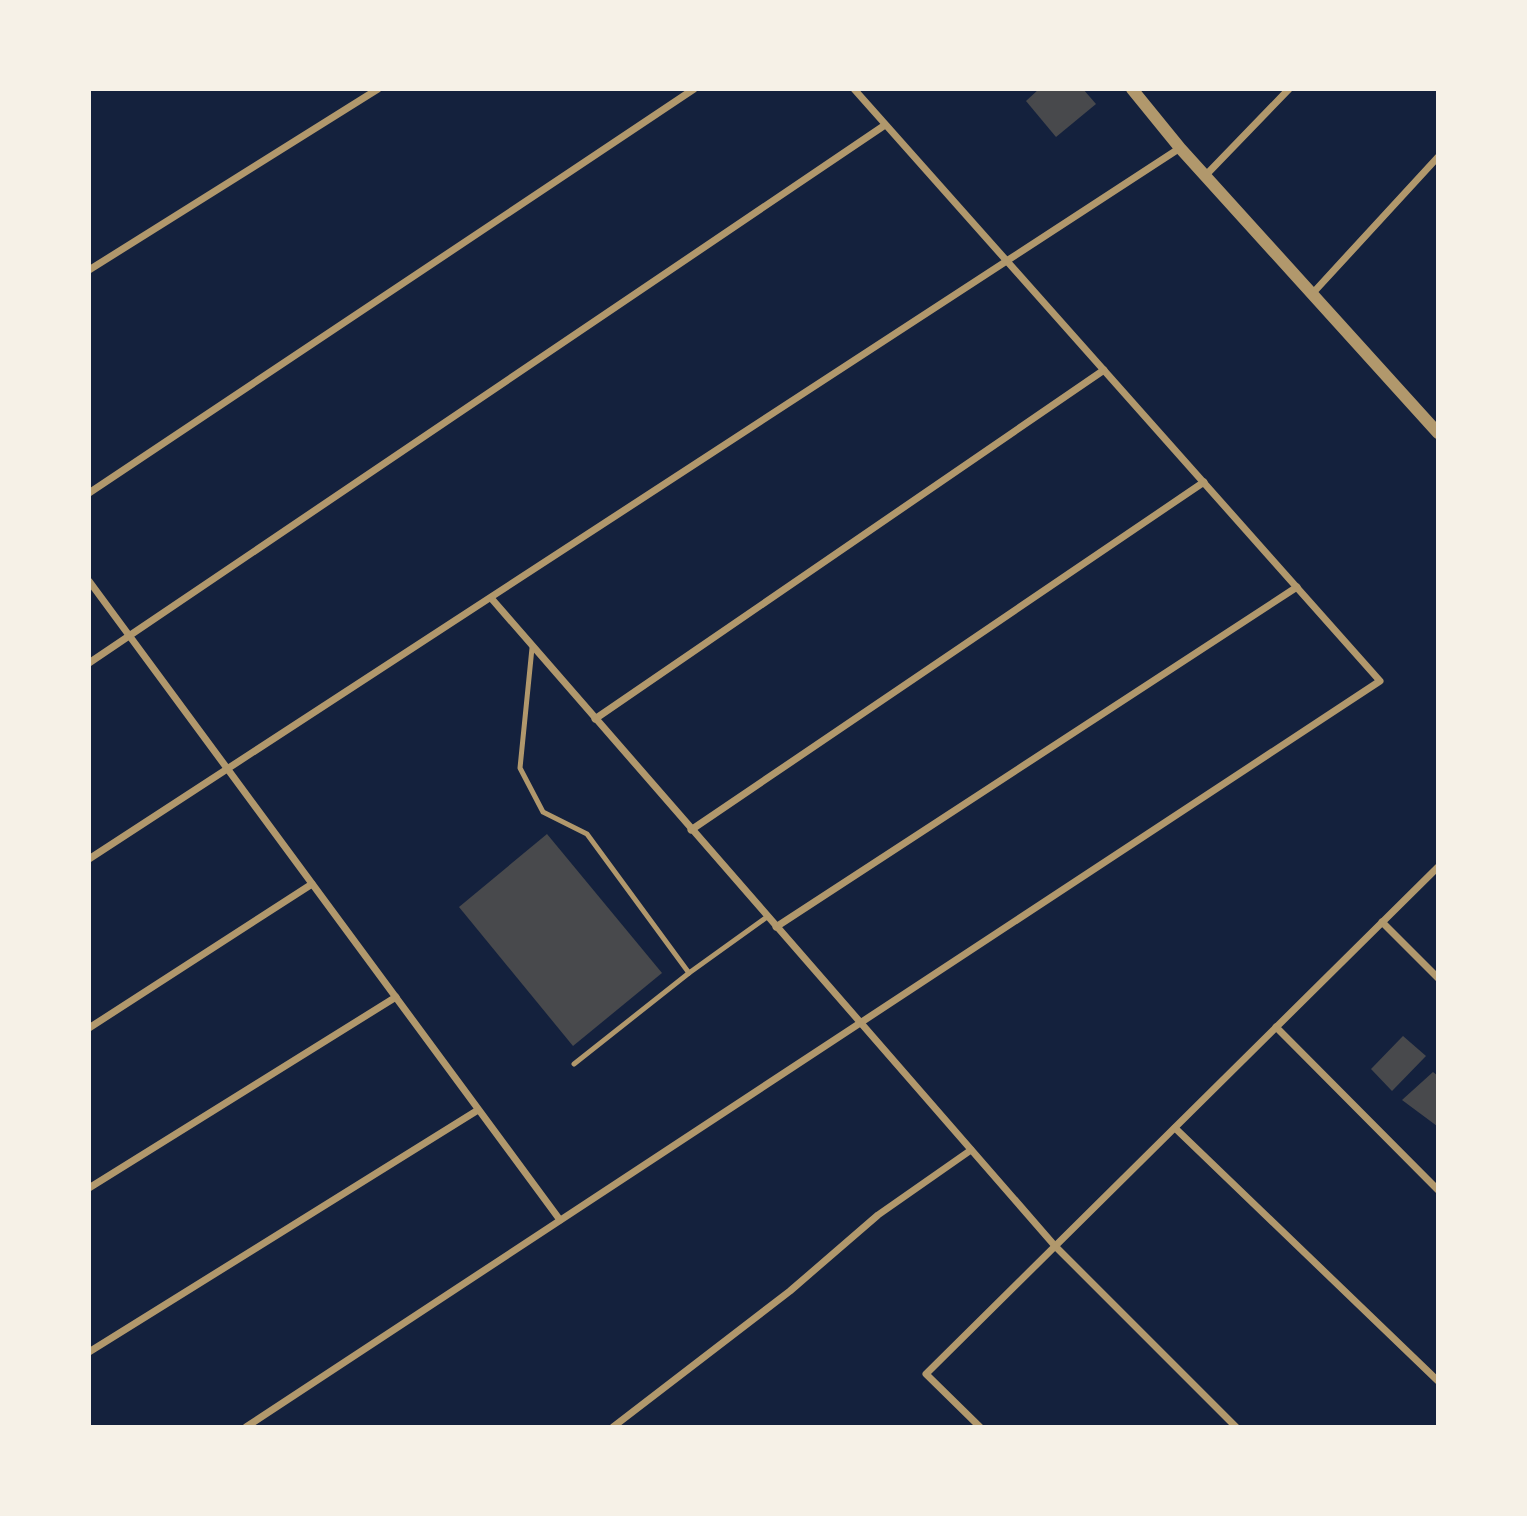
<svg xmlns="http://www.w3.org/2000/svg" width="1527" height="1516" viewBox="0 0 1527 1516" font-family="'Fira Sans',sans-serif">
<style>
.building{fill:#48494c}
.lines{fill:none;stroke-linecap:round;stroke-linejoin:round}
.service{stroke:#b1986c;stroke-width:5}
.minor{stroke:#b1986c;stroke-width:7}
.tertiary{stroke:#b1986c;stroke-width:12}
</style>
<rect width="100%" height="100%" fill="#14213d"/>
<g class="building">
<path d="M1039 89H1083L1096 104 1056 137 1026 101Z"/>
<path d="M547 834 662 973 573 1046 459 907Z"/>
<path d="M1403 1036 1426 1056 1392 1091 1371 1069Z"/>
<path d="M1433 1072 1438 1076 1437 1126 1402 1100Z"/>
</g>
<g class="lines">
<g class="service">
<path d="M532 648 520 768 543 812 587 834 689 973 767 917"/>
<path d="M574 1064 689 973"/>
</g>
<g class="minor">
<path d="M1205 176 1289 89"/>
<path d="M89 270 378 89"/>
<path d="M1312 294 1438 157"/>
<path d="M89 493 694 89"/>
<path d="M89 581 560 1220"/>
<path d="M491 598 1055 1246 1236 1427"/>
<path d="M89 663 885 125"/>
<path d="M595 719 1104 370"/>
<path d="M691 830 1204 482"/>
<path d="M89 859 1180 148"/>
<path d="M1382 922 1438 978"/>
<path d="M776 927 1297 587"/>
<path d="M1276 1027 1438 1190"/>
<path d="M89 1028 312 884"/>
<path d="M1175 1128 1438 1381"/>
<path d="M89 1188 396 997"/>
<path d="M89 1352 478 1110"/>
<path d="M246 1427 1380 681 854 89"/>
<path d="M613 1427 790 1291 878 1215 971 1150"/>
<path d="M980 1427 926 1374 1438 867"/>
</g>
<path class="tertiary" d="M1132 89 1180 148 1438 433"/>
</g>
<rect width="1527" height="1516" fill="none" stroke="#f6f1e7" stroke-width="182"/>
</svg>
